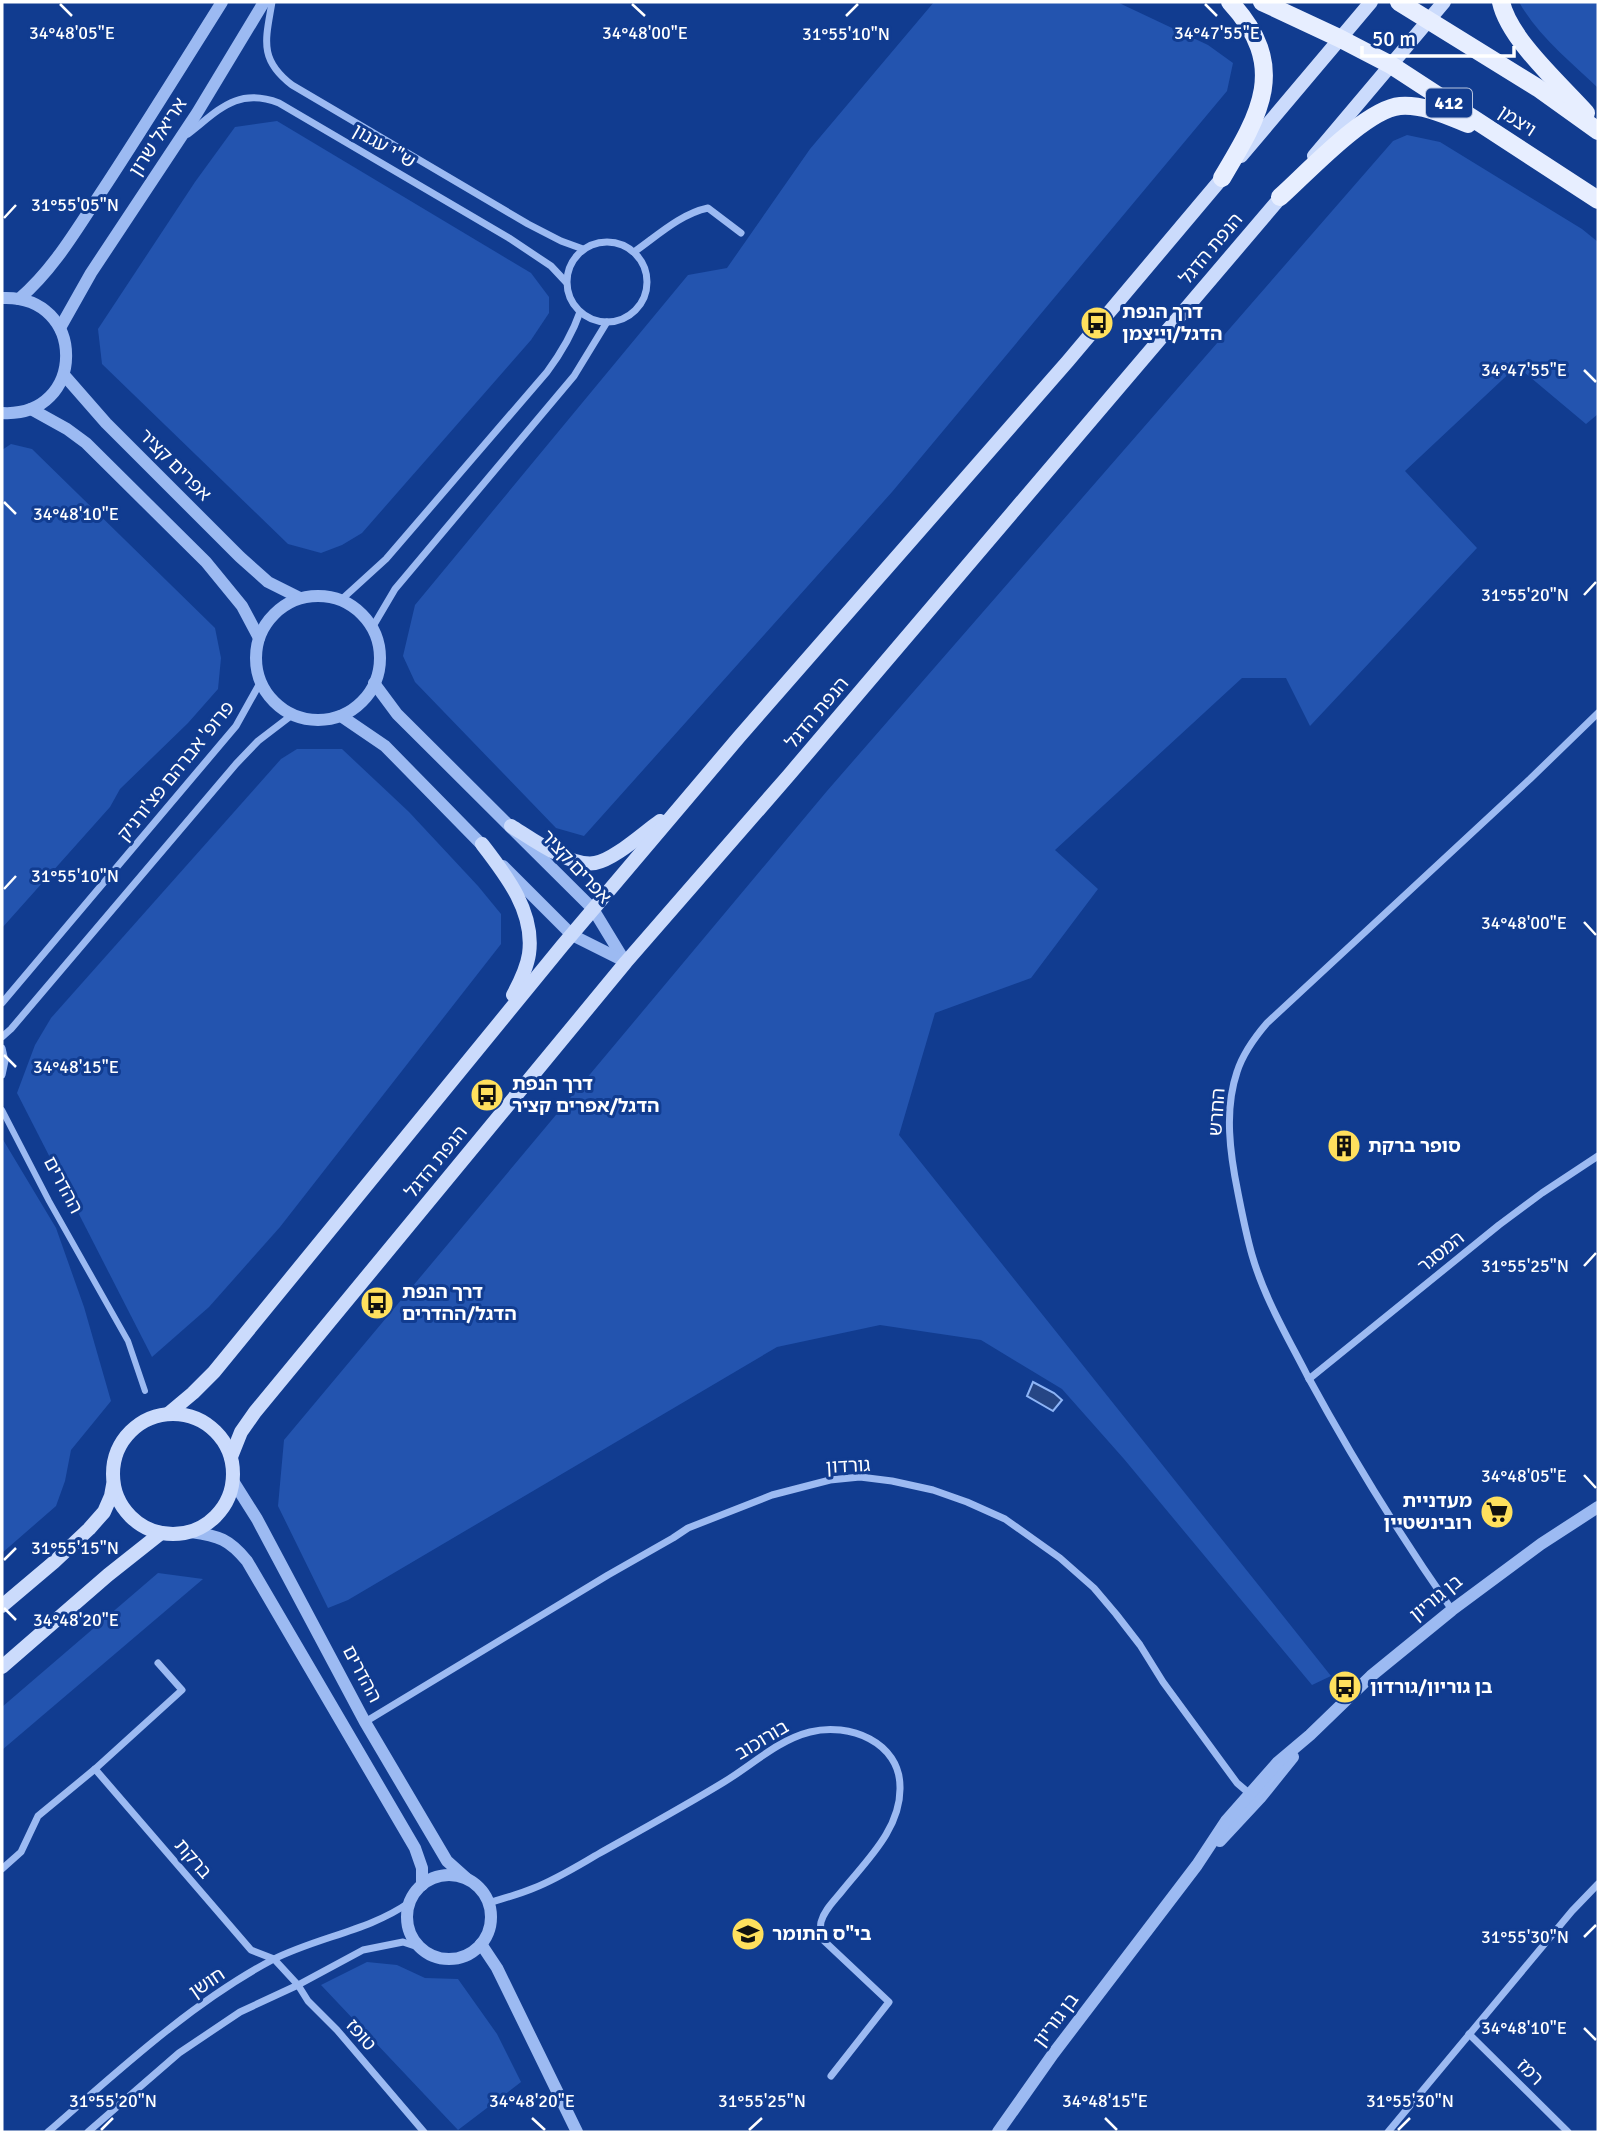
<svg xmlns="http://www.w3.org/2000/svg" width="1600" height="2134" viewBox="0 0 1600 2134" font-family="Signika,'Noto Sans Hebrew',sans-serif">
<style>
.green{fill:#2354af}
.water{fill:#264685;stroke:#8db4f6;stroke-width:2}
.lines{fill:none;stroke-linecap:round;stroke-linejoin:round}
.pedestrian{stroke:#9cbaf2;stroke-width:6}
.minor{stroke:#9cbaf2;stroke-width:7}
.tertiary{stroke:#9cbaf2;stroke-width:12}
.secondary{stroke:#cbdbfc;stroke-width:14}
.primary{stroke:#e7eeff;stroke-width:18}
.ticks{fill:none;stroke:#fff;stroke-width:2.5}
.labels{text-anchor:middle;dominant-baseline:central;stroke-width:6;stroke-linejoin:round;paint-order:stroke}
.shield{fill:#113c90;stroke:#b8c4de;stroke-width:2}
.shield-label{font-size:18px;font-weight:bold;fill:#fff}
.street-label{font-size:19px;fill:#fff;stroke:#113c90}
.poi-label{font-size:19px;font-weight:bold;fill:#fff;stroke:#113c90;text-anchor:start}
.ticks-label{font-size:18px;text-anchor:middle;fill:#fff;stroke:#113c90;stroke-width:6;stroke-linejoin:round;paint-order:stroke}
</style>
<rect width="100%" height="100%" fill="#113c90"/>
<g class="green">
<path d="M934 2H1117L1208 45 1233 63 1227 91 892 492 584 836 556 828 415 682 403 656 415 605 688 275 727 268 810 149Z"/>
<path d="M1519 2H1598V88C1571 62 1538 36 1519 2Z"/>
<path d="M277 121 531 273 549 297V313L531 340 362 533 342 545 321 553 288 544 102 364 98 329 195 182 235 127Z"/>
<path d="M1407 135 1440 142 1582 229 1598 242V414L1586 424 1517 366 1405 471 1477 548 1310 726 1286 678H1242L1055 850 1098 889 1031 978 935 1013 899 1135 1331 1676 1312 1685 1124 1459 1062 1389 981 1340 880 1325 777 1347 348 1600 328 1608 278 1506 284 1440 827 791 1393 141Z"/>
<path d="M11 444 32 449 215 628 221 658 218 689 188 723 120 789 110 807 2 928V450Z"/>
<path d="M297 749H342L409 812 478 886 501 914V944L280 1227 209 1307 152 1357 17 1093 35 1045 51 1018 281 759Z"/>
<path d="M2 1138 56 1228 84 1307 111 1401 71 1450 65 1481 56 1506 2 1553Z"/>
<path d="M158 1573 203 1579 2 1750V1707Z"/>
<path d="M367 1962 397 1965 425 1978 458 1979 497 2034 521 2082 458 2130 321 1985Z"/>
</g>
<path class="water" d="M1033 1382 1054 1393 1062 1400 1053 1411 1027 1396Z"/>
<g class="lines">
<path class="pedestrian" d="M2 1110 49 1201 128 1341 145 1391"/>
<g class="minor">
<path d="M272 2C266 39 258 59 292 85L528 224 561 241 583 249"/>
<path d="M188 134C219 110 237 87 279 103L509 238 551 266 566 282"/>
<circle cx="607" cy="282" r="40"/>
<path d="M634 252C657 236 680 214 708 208L741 233"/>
<path d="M341 600 386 559 547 372C561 353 572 335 580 312"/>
<path d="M372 628 395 589 574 376 607 322"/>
<path d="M2 1003 236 726 260 683"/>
<path d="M2 1037 11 1029 236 764 258 741 292 715"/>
<path d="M2 1048 5 1061 2 1075"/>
<path d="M1309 1379 1499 1225 1542 1193 1598 1156"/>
<path d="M1452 1610C1399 1534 1351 1456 1307 1375 1287 1336 1264 1297 1252 1255 1246 1234 1242 1213 1238 1193 1230 1154 1224 1110 1237 1072 1243 1053 1255 1037 1267 1023L1530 779 1598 713"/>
<path d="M365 1722 608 1575 673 1538 688 1528 772 1495 830 1480 860 1477 892 1481 933 1490 967 1502 1005 1519 1060 1558 1094 1588 1116 1614 1140 1645 1163 1682 1237 1783 1250 1794"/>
<path d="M95 1769 251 1950 274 1959 298 1985 308 2001 337 2030 424 2132"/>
<path d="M2 1869 21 1852 38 1816 95 1769 182 1690 158 1663"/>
<path d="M489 1903C504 1898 520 1894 534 1888 557 1879 579 1865 600 1853 641 1830 683 1807 724 1782 752 1765 778 1740 810 1732 849 1722 900 1742 900 1787 901 1829 866 1861 842 1891 835 1900 824 1910 821 1922 820 1926 821 1933 821 1938L889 2002 831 2076"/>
<path d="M1469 2034 1568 2132"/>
<path d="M48 2132C117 2072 191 2003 272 1960 317 1937 369 1931 410 1902"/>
<path d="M88 2132 179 2053 240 2012 298 1985 363 1950 403 1942 421 1948"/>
<path d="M1388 2132 1572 1911 1598 1884"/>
</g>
<g class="tertiary">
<path d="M2 298C88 294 87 418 2 413"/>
<path d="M19 299C55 268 78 227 104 188 144 127 183 64 222 2"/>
<path d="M60 328 91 273 197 113 264 2"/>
<path d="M64 375 106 423 240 557 268 582 300 598"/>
<path d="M31 409 67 429 86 443 206 562 242 606 259 638"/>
<circle cx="318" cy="658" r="62"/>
<path d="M374 683 397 714 593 909 624 960"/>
<path d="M341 716 385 746 488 851"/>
<path d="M503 866 572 935 626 962"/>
<path d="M233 1481 257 1519 365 1722 447 1861 466 1878"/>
<path d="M191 1532C219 1536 229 1539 247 1561L415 1848 422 1868V1885"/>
<path d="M1220 1841 1260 1798 1293 1757"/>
<circle cx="449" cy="1917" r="42"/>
<path d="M481 1944 497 1968 577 2132"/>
<path d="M998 2132 1053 2054 1197 1865 1226 1821 1278 1762 1310 1735 1371 1676 1452 1610 1541 1544 1598 1507"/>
</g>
<g class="secondary">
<path d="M1241 156 1371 2"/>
<path d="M1314 156 1444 2"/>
<path d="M511 826C532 839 570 867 595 863 614 860 644 832 660 821"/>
<path d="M482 844C506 875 535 912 529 954 527 968 520 982 513 995"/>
<circle cx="173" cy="1474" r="60"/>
<path d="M168 1414 193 1393 214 1372 562 946 739 737 1068 361 1228 171"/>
<path d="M231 1457 241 1432 255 1412 626 962 789 775 1286 191"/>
<path d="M2 1606 54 1562 89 1529 104 1512 111 1496 113 1485"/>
<path d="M2 1667 108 1575 161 1533"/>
</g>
<g class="primary">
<path d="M1262 2 1339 38 1391 65 1598 200"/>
<path d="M1399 2 1538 88 1598 131"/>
<path d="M1501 2C1509 39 1560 84 1586 113"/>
<path d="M1222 178C1261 113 1289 66 1230 2"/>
<path d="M1280 197C1307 173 1366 109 1400 106 1423 104 1448 116 1468 124"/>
</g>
</g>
<path class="ticks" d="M60 4 72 16M632 4 645 16M1205 4 1217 16M846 16 858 4M4 218 16 205M1584 370 1596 382M4 502 16 514M1584 595 1596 582M4 889 16 876M1584 922 1596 935M4 1055 16 1067M1584 1266 1596 1253M1584 1475 1596 1488M4 1560 16 1548M4 1608 16 1620M1584 1937 1596 1925M1584 2028 1596 2040M532 2118 545 2130M1105 2118 1117 2130M101 2130 113 2118M749 2130 762 2118M1398 2130 1410 2118"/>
<defs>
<symbol id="bus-disc" viewBox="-11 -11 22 22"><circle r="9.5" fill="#ffe05d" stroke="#113c90"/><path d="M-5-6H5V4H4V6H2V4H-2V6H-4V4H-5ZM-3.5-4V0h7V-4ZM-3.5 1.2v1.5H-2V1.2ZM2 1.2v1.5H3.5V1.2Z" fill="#111"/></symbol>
<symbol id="building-disc" viewBox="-11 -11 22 22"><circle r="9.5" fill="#ffe05d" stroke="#113c90"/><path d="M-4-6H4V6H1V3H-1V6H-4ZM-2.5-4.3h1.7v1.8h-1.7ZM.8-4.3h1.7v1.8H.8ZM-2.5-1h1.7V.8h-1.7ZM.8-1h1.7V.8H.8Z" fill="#111"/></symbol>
<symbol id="supermarket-disc" viewBox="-11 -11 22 22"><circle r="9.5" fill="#ffe05d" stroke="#113c90"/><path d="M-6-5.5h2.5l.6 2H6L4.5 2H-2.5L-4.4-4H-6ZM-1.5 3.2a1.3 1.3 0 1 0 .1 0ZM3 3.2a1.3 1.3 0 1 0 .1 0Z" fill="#111"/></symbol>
<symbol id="school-disc" viewBox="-11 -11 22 22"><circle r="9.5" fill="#ffe05d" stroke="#113c90"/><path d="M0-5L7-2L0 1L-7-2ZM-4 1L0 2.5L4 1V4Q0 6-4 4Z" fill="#111"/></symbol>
</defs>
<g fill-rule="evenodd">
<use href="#bus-disc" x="1078" y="304" width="38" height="38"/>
<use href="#bus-disc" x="468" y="1076" width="38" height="38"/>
<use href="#building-disc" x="1325" y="1127" width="38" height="38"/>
<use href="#bus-disc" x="358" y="1284" width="38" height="38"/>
<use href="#supermarket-disc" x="1478" y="1493" width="38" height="38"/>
<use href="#bus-disc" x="1326" y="1668" width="38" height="38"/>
<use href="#school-disc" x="729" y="1915" width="38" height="38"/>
</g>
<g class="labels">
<rect class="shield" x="1426" y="88.5" width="46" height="29" rx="5"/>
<g class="shield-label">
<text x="1449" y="103">412</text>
</g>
<g class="street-label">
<text transform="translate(1517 121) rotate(33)">ויצמן</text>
<text transform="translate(158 137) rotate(-57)">אריאל שרון</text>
<text transform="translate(384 146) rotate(30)">ש"י עגנון</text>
<text transform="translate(1211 249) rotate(-50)">הנפת הדגל</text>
<text transform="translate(175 465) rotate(45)">אפרים קציר</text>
<text transform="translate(817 713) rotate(-50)">הנפת הדגל</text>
<text transform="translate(176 771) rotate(-51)">פרופ' אברהם פצ'ורניק</text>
<text transform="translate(576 867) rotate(47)">אפרים קציר</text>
<text transform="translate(1217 1112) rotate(-86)">החרש</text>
<text transform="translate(436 1162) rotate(-51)">הנפת הדגל</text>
<text transform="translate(63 1185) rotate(62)">ההדרים</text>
<text transform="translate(1441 1252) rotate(-39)">המסגר</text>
<text transform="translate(848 1466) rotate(-3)">גורדון</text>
<text transform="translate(1436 1598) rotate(-39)">בן גוריון</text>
<text transform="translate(362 1674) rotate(62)">ההדרים</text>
<text transform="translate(762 1740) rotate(-31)">בורוכוב</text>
<text transform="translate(193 1859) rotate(49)">ברקת</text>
<text transform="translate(207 1983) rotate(-34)">חושן</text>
<text transform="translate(1056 2020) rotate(-53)">בן גוריון</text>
<text transform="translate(361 2035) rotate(49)">טופז</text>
<text transform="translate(1530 2072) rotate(45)">רמז</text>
</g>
<g class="poi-label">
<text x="1122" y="312">דרך הנפת<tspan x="1122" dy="22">הדגל/וייצמן</tspan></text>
<text x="512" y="1084">דרך הנפת<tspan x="512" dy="22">הדגל/אפרים קציר</tspan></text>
<text x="1368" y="1146">סופר ברקת</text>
<text x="402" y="1292">דרך הנפת<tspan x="402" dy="22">הדגל/ההדרים</tspan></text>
<text x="1472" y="1501" text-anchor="end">מעדניית<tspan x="1472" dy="22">רובינשטיין</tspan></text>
<text x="1370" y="1687">בן גוריון/גורדון</text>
<text x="772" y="1934">בי"ס התומר</text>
</g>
</g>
<g class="ticks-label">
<text x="645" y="39">34°48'00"E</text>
<text x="1217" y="39">34°47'55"E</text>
<text x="72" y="39">34°48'05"E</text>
<text x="846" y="40">31°55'10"N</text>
<text x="75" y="211">31°55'05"N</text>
<text x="1524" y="376">34°47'55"E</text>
<text x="76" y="520">34°48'10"E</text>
<text x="1525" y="601">31°55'20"N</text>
<text x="75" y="882">31°55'10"N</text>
<text x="1524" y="929">34°48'00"E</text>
<text x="76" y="1073">34°48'15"E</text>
<text x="1525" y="1272">31°55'25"N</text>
<text x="1524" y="1482">34°48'05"E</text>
<text x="75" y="1554">31°55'15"N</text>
<text x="76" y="1626">34°48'20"E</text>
<text x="1525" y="1943">31°55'30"N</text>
<text x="1524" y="2034">34°48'10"E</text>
<text x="113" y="2107">31°55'20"N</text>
<text x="762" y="2107">31°55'25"N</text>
<text x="1410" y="2107">31°55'30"N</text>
<text x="532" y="2107">34°48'20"E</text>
<text x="1105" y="2107">34°48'15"E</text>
</g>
<rect width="1600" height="2134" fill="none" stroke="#ffffff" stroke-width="7"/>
<path d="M1362 46v10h152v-10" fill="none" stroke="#ffffff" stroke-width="3.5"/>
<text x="1372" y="46" font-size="21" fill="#ffffff" stroke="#113c90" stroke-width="5" paint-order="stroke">50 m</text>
</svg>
